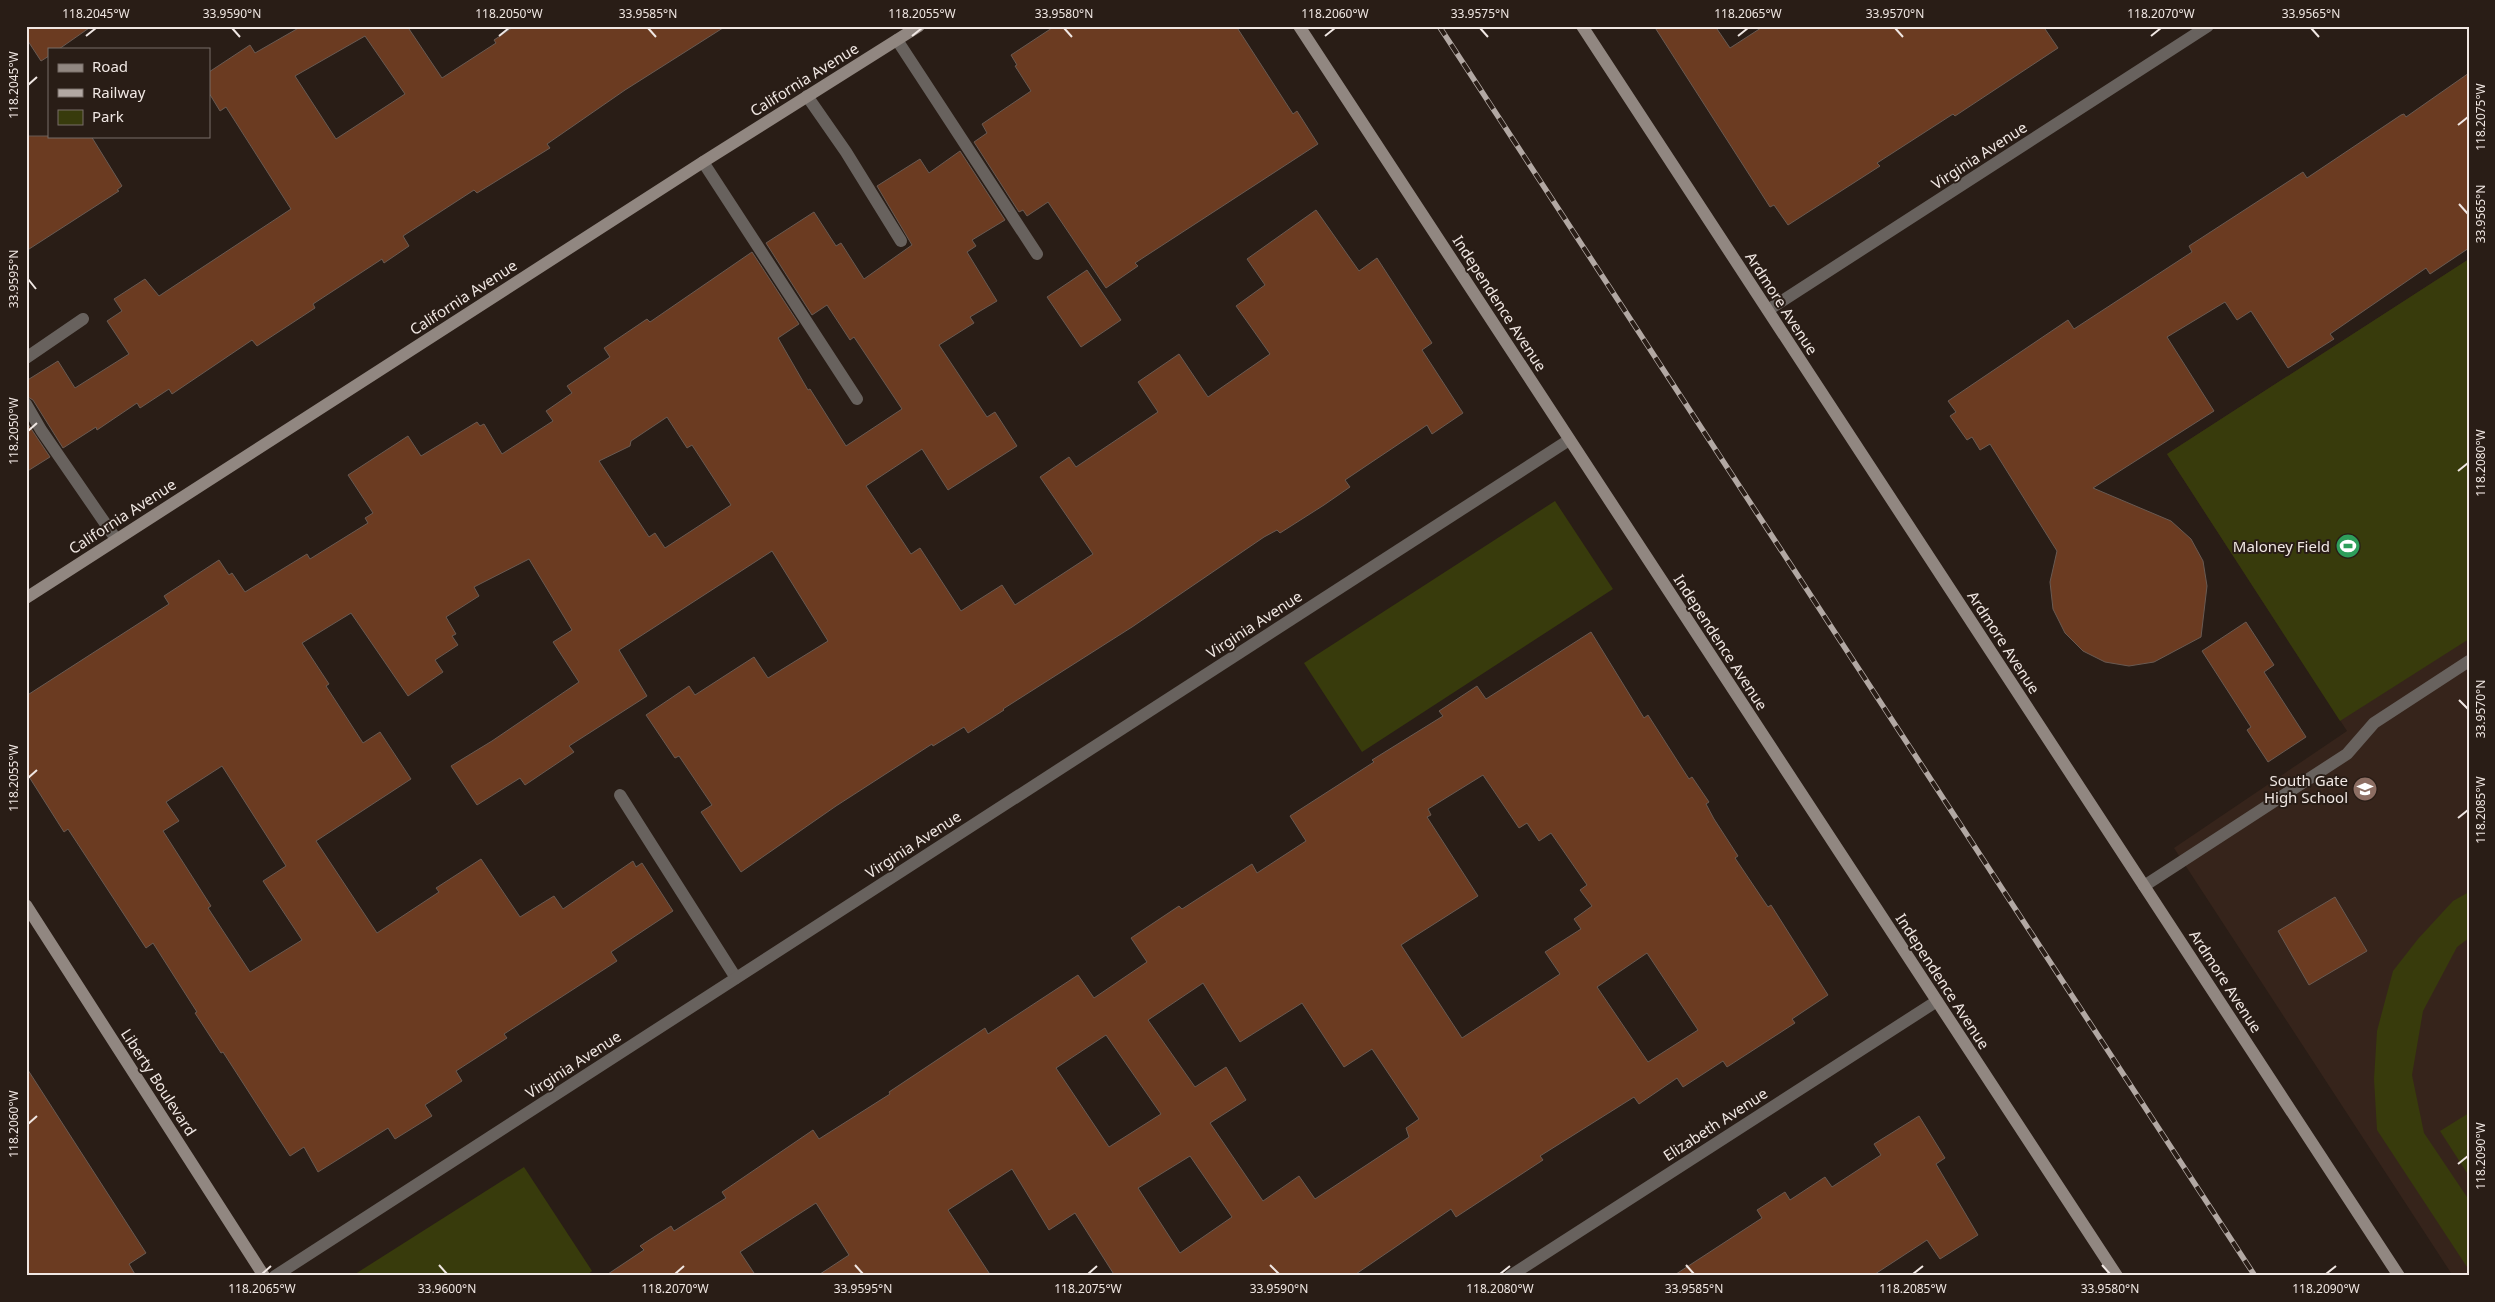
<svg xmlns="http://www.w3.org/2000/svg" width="2495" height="1302" viewBox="0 0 2495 1302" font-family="'Noto Sans',sans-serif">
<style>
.built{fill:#36241b}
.green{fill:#383b0c}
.building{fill:#6b3b21;stroke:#695a52;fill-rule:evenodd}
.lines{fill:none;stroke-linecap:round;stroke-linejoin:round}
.lane{stroke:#68625e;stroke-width:12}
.street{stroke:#68625e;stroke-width:12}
.secondary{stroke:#918781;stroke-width:12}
.rail-casing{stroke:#b2a8a3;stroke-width:5.5}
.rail{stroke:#291d16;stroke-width:4;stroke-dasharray:11;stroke-linecap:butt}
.ticks{fill:none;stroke:#f0e7e3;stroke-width:2}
.labels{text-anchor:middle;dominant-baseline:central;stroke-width:4;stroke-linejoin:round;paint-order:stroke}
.street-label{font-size:15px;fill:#f0e7e3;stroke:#291d16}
.poi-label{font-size:15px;fill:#f0e7e3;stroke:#291d16;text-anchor:end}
.neatline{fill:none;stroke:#f0e7e3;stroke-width:2}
.ticks-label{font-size:12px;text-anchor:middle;fill:#f0e7e3}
</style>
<rect width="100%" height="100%" fill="#291d16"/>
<path class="built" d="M2469 259V1276H2453L2174 848 2347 731 2167 454Z"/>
<g class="green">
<path d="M2469 259V639L2340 721 2167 454Z"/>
<path d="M1555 501 1613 589 1362 752 1304 663Z"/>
<path d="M2469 892V938L2457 947 2423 1011 2412 1075 2424 1133 2469 1200V1270L2377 1130 2374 1079 2377 1031 2393 971 2418 939 2453 901Z"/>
<path d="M2469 1113V1176L2440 1131Z"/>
<path d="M524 1167 592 1271 586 1276H352Z"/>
</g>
<g class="building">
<path d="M26 26H92L59 49H49V56L41 61 26 38Z"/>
<path d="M302 26H407L442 78 496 43 494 40 515 26H726L625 90 547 144 550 148 477 193 474 190 403 236 409 246 384 263 382 259 313 304 315 308 257 346 252 340 172 394 169 389 140 408 137 403 97 430 96 427 63 448 33 400 26 396V381L58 361 75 388 129 354 107 321 122 311 114 299 145 279 159 296 291 209 226 107 220 111 209 93V72L250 45 255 53ZM365 36 405 94 336 139 295 76Z"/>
<path d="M1055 26H1236L1293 114 1297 111 1318 144 1135 263 1138 266 1106 288 1048 202 1027 216 1023 210 1019 212 974 142 987 133 982 124 1031 91 1015 66 1017 65 1011 55Z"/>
<path d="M1654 26H1715L1730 48 1764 26H2043L2058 48 1955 116 1953 114 1877 163 1880 166 1788 225 1774 205 1770 207Z"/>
<path d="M2469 73V248L2430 274 2426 268 2330 334 2334 339 2288 368 2251 311 2237 320 2225 302 2167 337 2214 411 2093 488 2171 521 2191 539 2203 561 2207 586 2201 637 2154 662 2129 666 2105 662 2083 651 2065 633 2053 609 2050 582 2057 551 1990 444 1980 450 1972 437 1967 440 1950 416 1956 412 1948 401 2068 320 2074 329 2192 252 2189 246 2303 172 2307 178 2401 115 2404 114 2406 117Z"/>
<path d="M26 136H91L122 186 117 190 119 191 26 251Z"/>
<path d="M960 151 1005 220 972 240 976 246 967 252 997 301 970 317 974 323 939 345 987 417 995 412 1017 446 948 490 922 449 866 486 911 554 920 548 961 611 1002 585 1015 605 1093 554 1040 477 1069 457 1076 467 1158 412 1138 382 1179 354 1208 397 1270 354 1236 306 1265 285 1247 259 1316 210 1359 271 1377 258 1432 343 1422 350 1463 413 1432 434 1427 425 1345 480 1350 487 1324 505 1280 533 1277 530 1264 537 1132 627 1003 709 1004 710 968 733 964 727 933 746 932 744 836 806 741 872 701 812 712 805 679 756 675 758 646 715 689 686 695 695 754 657 768 678 828 641 772 551 619 650 647 696 569 746 574 752 525 785 520 778 477 805 451 766 492 741 579 682 553 642 572 630 529 559 474 587 479 596 446 617 456 634 452 636 458 645 435 660 443 672 408 696 351 613 302 643 329 684 326 686 363 743 380 732 411 779 316 841 377 933 439 892 436 888 481 859 520 917 554 896 563 909 633 861 636 867 642 863 673 911 611 952 617 961 504 1034 507 1038 456 1071 462 1081 425 1105 432 1116 395 1139 388 1128 318 1172 304 1147 290 1156 223 1052 221 1053 195 1013 197 1012 153 943 146 948 68 829 64 832 26 772V696L169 604 164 596 219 560 229 575 232 573 245 592 307 554 310 559 368 523 365 518 373 513 348 475 408 436 421 456 477 422 480 426 484 424 502 454 553 421 546 411 572 393 567 386 610 357 604 348 647 319 650 322 752 252 799 324 778 338 808 390 810 389 846 446 902 409 854 337 850 340 827 305 812 315 766 243 814 212 836 246 841 243 864 279 912 245 877 186 920 159 929 173ZM667 417 687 448 692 445 731 505 665 548 655 533 649 537 599 461 630 446 631 441ZM222 766 286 866 263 881 302 940 250 972 208 908 211 906 163 831 179 821 166 802Z"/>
<path d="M1087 270 1121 320 1081 347 1047 297Z"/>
<path d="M26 421 50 457 26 472Z"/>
<path d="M2246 622 2274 665 2264 672 2306 737 2268 762 2247 730 2251 727 2202 651Z"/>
<path d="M1591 632 1644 718 1648 715 1689 779 1692 777 1709 802 1706 804 1714 819 1738 856 1735 858 1768 907 1771 905 1828 995 1792 1019 1795 1023 1727 1067 1723 1061 1683 1087 1677 1078 1639 1104 1634 1097 1540 1156 1543 1160 1456 1217 1451 1209 1353 1276H1115L1075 1213 1049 1230 1012 1169 948 1210 991 1276H817L849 1255 816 1203 740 1252 756 1276H605L644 1250 640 1246 671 1226 674 1231 726 1198 722 1192 813 1130 819 1139 890 1094 889 1092 985 1028 988 1034 1078 975 1094 998 1147 962 1131 938 1179 906 1182 909 1252 864 1257 873 1306 841 1290 816 1374 762 1372 760 1443 716 1439 711 1477 686 1486 699ZM1483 775 1519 828 1527 823 1539 841 1551 833 1587 885 1580 890 1592 906 1574 919 1581 929 1545 952 1560 974 1462 1038 1401 945 1478 896 1427 817 1431 815 1428 809ZM1647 953 1698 1030 1648 1062 1597 987ZM1203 983 1240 1042 1302 1003 1344 1067 1372 1049 1419 1119 1406 1128 1409 1137 1315 1199 1299 1176 1263 1201 1210 1123 1246 1100 1226 1067 1195 1087 1148 1020ZM1106 1035 1161 1114 1109 1147 1056 1068ZM1190 1156 1232 1217 1180 1253 1138 1188Z"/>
<path d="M2335 897 2367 951 2309 985 2278 931Z"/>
<path d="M26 1067 146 1253 129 1264 136 1276H26Z"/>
<path d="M1919 1116 1945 1158 1936 1164 1978 1235 1940 1259 1927 1240 1872 1276H1673L1762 1218 1757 1210 1785 1192 1790 1200 1825 1177 1832 1187 1881 1155 1874 1144Z"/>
</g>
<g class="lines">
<g class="lane">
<path d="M897 40 1037 254"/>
<path d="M807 96 846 152 901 241"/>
<path d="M703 162 857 399"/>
<path d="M26 358 83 319"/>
<path d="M26 404 41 430 116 539"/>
<path d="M620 795 736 978"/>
<path d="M2144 886 2347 754 2374 723 2469 661"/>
</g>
<g class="street">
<path d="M1768 310 2208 26"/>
<path d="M275 1276 1569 440"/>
<path d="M1510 1276 1937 1001"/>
</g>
<g class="secondary">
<path d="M1299 26 2117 1276"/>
<path d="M1582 26 2399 1276"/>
<path d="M26 598 703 162 919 26"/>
<path d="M26 905 264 1276"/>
</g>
<defs>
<path id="rail" d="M1439 26 2255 1276"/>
</defs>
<use href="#rail" class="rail-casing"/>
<use href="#rail" class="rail"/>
</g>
<path class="ticks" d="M232 28 240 37M648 28 656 37M1064 28 1072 37M1480 28 1488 37M1895 28 1903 37M2311 28 2319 37M86 36 96 28M499 36 509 28M912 36 922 28M1325 36 1335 28M1738 36 1748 28M2151 36 2161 28M28 85 37 77M2458 125 2468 117M2459 204 2468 214M28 279 36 289M28 431 37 423M2458 471 2468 463M2459 700 2468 709M28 778 37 770M2458 818 2468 810M28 1124 37 1116M2458 1164 2468 1156M439 1265 447 1274M855 1265 863 1274M1270 1265 1279 1274M1686 1265 1694 1274M2102 1265 2110 1274M262 1274 271 1266M675 1274 684 1266M1088 1274 1097 1266M1500 1274 1510 1266M1913 1274 1923 1266M2326 1274 2336 1266"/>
<defs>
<symbol id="stadium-disc" viewBox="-11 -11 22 22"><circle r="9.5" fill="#2e9e5b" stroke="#291d16"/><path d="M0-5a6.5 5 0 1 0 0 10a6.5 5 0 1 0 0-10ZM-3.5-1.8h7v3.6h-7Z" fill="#fff"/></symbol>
<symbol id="school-disc" viewBox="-11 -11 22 22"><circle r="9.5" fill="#8d6e63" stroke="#291d16"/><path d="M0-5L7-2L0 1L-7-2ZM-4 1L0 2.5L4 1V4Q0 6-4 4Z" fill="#fff"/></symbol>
</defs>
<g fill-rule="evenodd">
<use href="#stadium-disc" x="2334" y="532" width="28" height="28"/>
<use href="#school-disc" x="2351" y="775" width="28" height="28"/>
</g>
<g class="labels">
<g class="street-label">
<text transform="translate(804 79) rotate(-32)">California Avenue</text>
<text transform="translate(1979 155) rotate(-33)">Virginia Avenue</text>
<text transform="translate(463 297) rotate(-33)">California Avenue</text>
<text transform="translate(1500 303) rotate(57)">Independence Avenue</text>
<text transform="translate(1782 303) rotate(57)">Ardmore Avenue</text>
<text transform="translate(122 516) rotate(-33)">California Avenue</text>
<text transform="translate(1254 624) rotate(-33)">Virginia Avenue</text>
<text transform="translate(1721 642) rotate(57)">Independence Avenue</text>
<text transform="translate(2004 642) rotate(57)">Ardmore Avenue</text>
<text transform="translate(913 844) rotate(-33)">Virginia Avenue</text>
<text transform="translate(1943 981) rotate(57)">Independence Avenue</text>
<text transform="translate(2226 981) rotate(57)">Ardmore Avenue</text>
<text transform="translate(573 1064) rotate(-33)">Virginia Avenue</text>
<text transform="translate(159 1082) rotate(57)">Liberty Boulevard</text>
<text transform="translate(1715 1124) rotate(-33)">Elizabeth Avenue</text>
</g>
<g class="poi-label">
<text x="2330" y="546">Maloney Field</text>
<text x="2348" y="780">South Gate<tspan x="2348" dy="17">High School</tspan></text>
</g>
</g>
<rect width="2495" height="1302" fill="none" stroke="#291d16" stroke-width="55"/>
<rect x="48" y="48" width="162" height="90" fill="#291d16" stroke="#796e68"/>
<rect x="58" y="64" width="25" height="8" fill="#918781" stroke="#796e68"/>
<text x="92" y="72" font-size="15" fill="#f0e7e3">Road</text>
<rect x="58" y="89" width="25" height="8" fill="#b2a8a3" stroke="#796e68"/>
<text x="92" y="98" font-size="15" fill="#f0e7e3">Railway</text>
<rect x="58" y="110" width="25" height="15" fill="#383b0c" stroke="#796e68"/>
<text x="92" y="122" font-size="15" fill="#f0e7e3">Park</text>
<rect x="28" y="28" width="2440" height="1246" class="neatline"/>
<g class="ticks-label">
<text x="96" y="18">118.2045°W</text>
<text x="232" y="18">33.9590°N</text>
<text x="509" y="18">118.2050°W</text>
<text x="648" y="18">33.9585°N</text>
<text x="922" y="18">118.2055°W</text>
<text x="1064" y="18">33.9580°N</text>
<text x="1335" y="18">118.2060°W</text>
<text x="1480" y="18">33.9575°N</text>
<text x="1748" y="18">118.2065°W</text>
<text x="1895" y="18">33.9570°N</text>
<text x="2161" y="18">118.2070°W</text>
<text x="2311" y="18">33.9565°N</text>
<text transform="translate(14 85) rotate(-90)" y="4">118.2045°W</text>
<text transform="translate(2481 117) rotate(-90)" y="4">118.2075°W</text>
<text transform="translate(2481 214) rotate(-90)" y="4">33.9565°N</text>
<text transform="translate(14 279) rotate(-90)" y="4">33.9595°N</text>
<text transform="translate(14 431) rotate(-90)" y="4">118.2050°W</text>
<text transform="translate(2481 463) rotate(-90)" y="4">118.2080°W</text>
<text transform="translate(2481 709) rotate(-90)" y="4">33.9570°N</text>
<text transform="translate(14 778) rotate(-90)" y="4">118.2055°W</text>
<text transform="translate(2481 810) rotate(-90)" y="4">118.2085°W</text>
<text transform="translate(14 1124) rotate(-90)" y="4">118.2060°W</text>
<text transform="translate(2481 1156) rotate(-90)" y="4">118.2090°W</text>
<text x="262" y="1293">118.2065°W</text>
<text x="447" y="1293">33.9600°N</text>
<text x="675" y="1293">118.2070°W</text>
<text x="863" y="1293">33.9595°N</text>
<text x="1088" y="1293">118.2075°W</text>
<text x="1279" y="1293">33.9590°N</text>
<text x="1500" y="1293">118.2080°W</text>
<text x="1694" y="1293">33.9585°N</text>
<text x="1913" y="1293">118.2085°W</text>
<text x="2110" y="1293">33.9580°N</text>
<text x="2326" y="1293">118.2090°W</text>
</g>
</svg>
